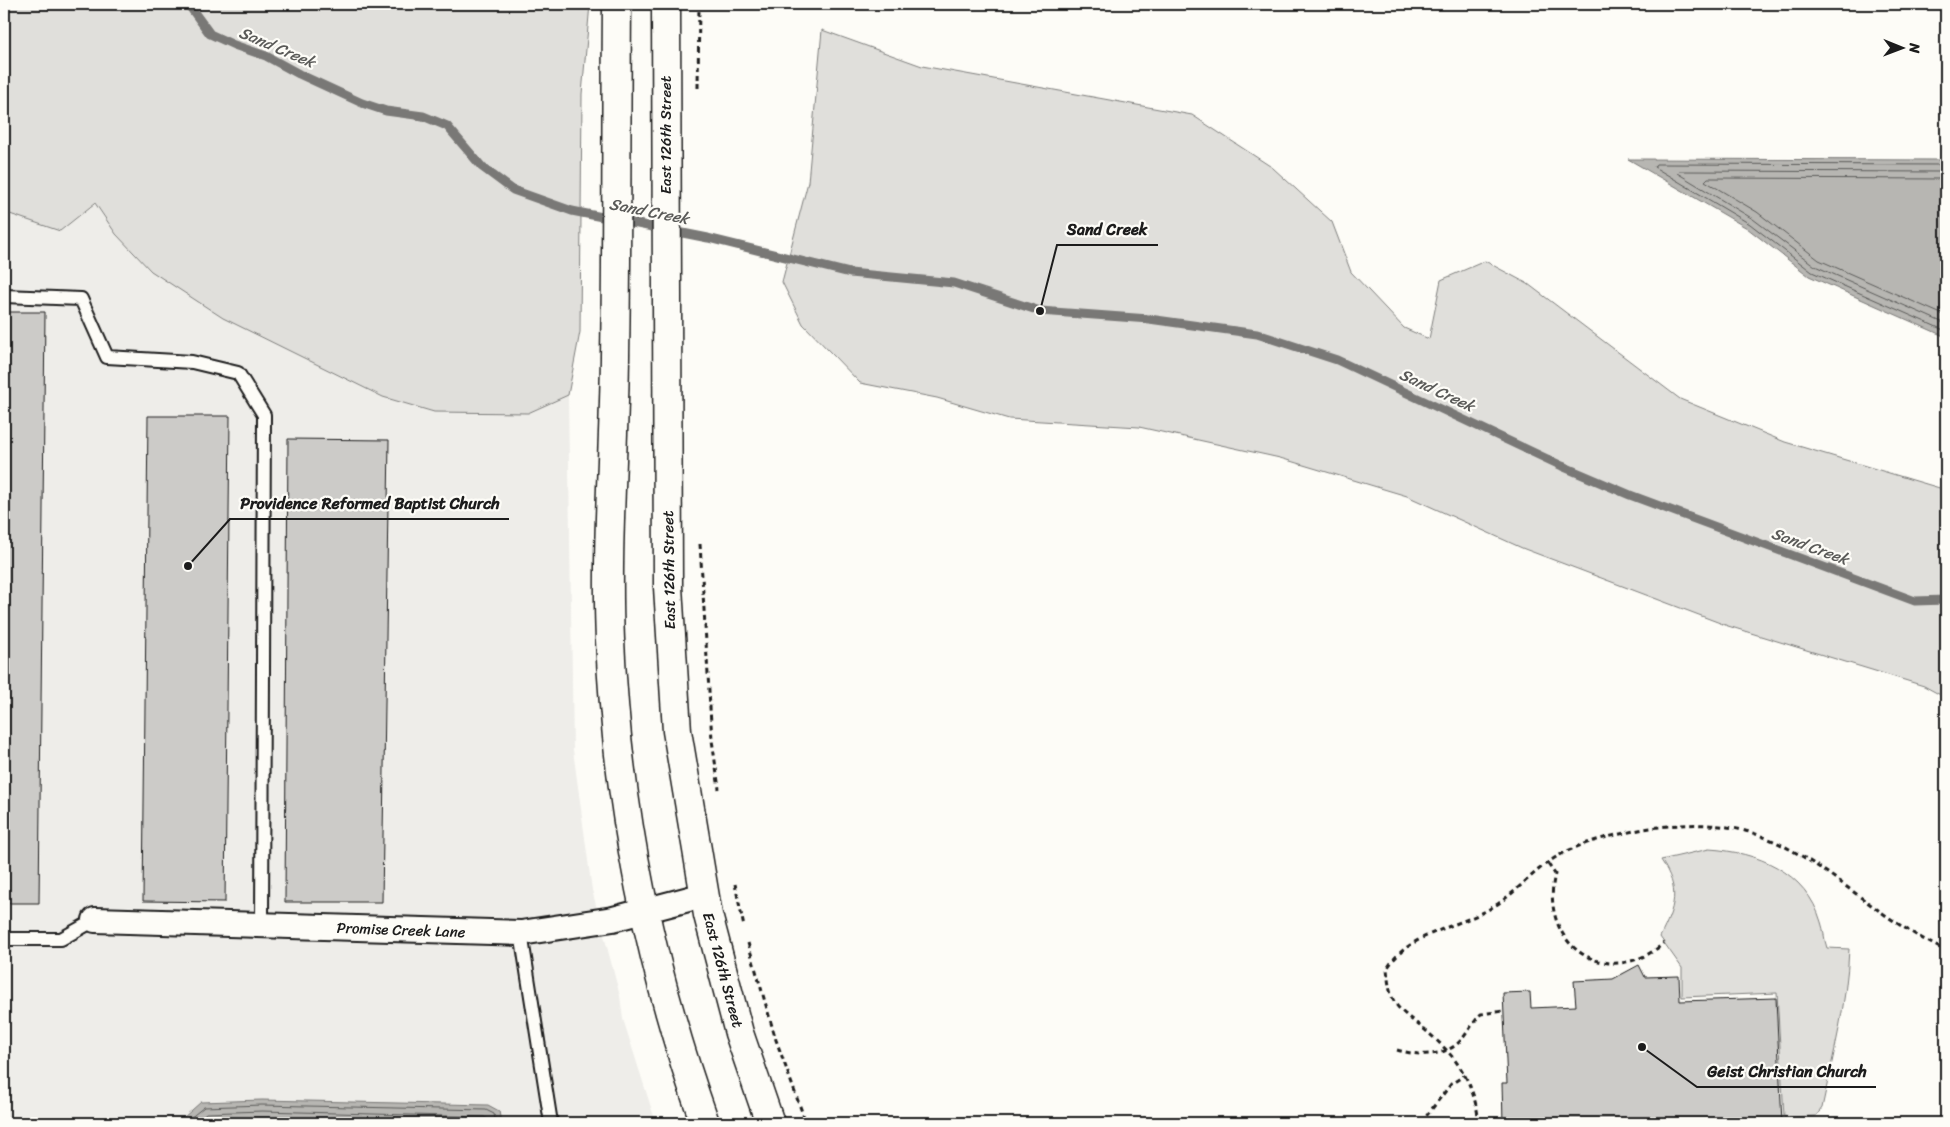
<svg xmlns="http://www.w3.org/2000/svg" width="1950" height="1127" viewBox="0 0 1950 1127" font-family="Sriracha,sans-serif">
<style>
.built{fill:#eeede9}
.green{fill:#e0dfdb;stroke:#7e7e7c}
.water{fill:#b7b6b2;stroke:#797876}
.lines{fill:none;stroke-linecap:round;stroke-linejoin:round}
.shore{stroke:#5a5a58;stroke-width:1}
.stream{stroke:#797876;stroke-width:9}
.building{fill:#cccbc8;stroke:#1c1c1c}
.service-casing{stroke:#1c1c1c;stroke-width:16}
.minor-casing{stroke:#1c1c1c;stroke-width:28}
.secondary-casing{stroke:#1c1c1c;stroke-width:31}
.path{stroke:#1c1c1c;stroke-width:3;stroke-dasharray:5 4;stroke-linecap:butt}
.service{stroke:#fdfcf7;stroke-width:12}
.minor{stroke:#fdfcf7;stroke-width:24}
.secondary{stroke:#fdfcf7;stroke-width:28}
.labels{text-anchor:middle;dominant-baseline:central;stroke-width:4.5;stroke-linejoin:round;paint-order:stroke}
.street-label{font-size:15px;fill:#1c1c1c;stroke:#fdfcf7}
.water-label{font-size:16px;font-style:italic;fill:#5a5a58;stroke:#fdfcf7}
.leader{fill:none;stroke:#1c1c1c;stroke-width:2}
.callout-dot{fill:#1c1c1c;stroke:#fdfcf7;stroke-width:2}
.callout-label{font-size:16px;text-anchor:middle;font-weight:bold;fill:#1c1c1c;stroke:#fdfcf7;stroke-width:4.5;stroke-linejoin:round;paint-order:stroke}
</style>
<rect width="100%" height="100%" fill="#fdfcf7"/>
<filter id="ink" filterUnits="userSpaceOnUse"><feTurbulence type="fractalNoise" baseFrequency=".02" numOctaves="2"/><feDisplacementMap in="SourceGraphic" scale="10" xChannelSelector="R" yChannelSelector="G"/><feConvolveMatrix kernelMatrix="1 2 1 2 8 2 1 2 1" color-interpolation-filters="sRGB"/></filter>
<g filter="url(#ink)">
<path class="built" d="M94 202 116 234 316 364 383 397 434 412 528 413 568 395 573 750 592 890 620 996 623 1019 656 1123H4V212L60 231Z"/>
<g class="green">
<path d="M4 4H590L582 94 580 332 568 395 528 413 434 412 383 397 223 318 151 271 116 234 95 203 60 231 4 212Z"/>
<path d="M822 30 922 66 1192 115 1273 168 1332 222 1351 272 1404 328 1429 339 1441 280 1485 261 1528 284 1680 399 1785 442 1943 489 1946 491V698L1924 686 1728 626 1522 548 1407 496 1280 458 1139 427 1009 419 937 398 860 383 803 324 782 282 808 182Z"/>
<path d="M1709 849C1757 852 1806 871 1821 922 1824 930 1824 940 1827 948L1849 949C1847 1003 1833 1056 1822 1108L1816 1116 1784 1117 1777 993 1682 997V968L1660 937C1675 907 1681 890 1661 860Z"/>
</g>
<g class="water">
<path d="M1628 159 1946 160V337L1809 276 1747 228Z"/>
<path d="M262 1100 488 1105 499 1111 501 1123H183V1118L201 1102Z"/>
</g>
<g class="lines">
<g class="shore">
<path d="M1946 165 1656 164 1654 167 1750 224 1812 272 1946 331"/>
<path d="M1946 172 1679 171 1677 173 1753 219 1815 266 1946 324"/>
<path d="M1946 179 1708 178 1705 181 1757 212 1819 260 1946 316"/>
<path d="M188 1123 189 1119 204 1107 262 1105 486 1110 494 1114 496 1123"/>
<path d="M194 1123 206 1113 262 1111 484 1117 488 1119 490 1123"/>
<path d="M206 1123 209 1121 262 1118 452 1123"/>
</g>
<path class="stream" d="M188 4 210 34 234 45 266 56 299 74 362 103 386 111 423 116 447 126 482 167 513 190 572 211 708 238 850 273 954 283 1040 311 1149 319 1257 334 1337 360 1562 466 1630 495 1915 601 1946 600"/>
</g>
<g class="building">
<path d="M4 312H45L39 903H4Z"/>
<path d="M148 416H230L225 902 143 901Z"/>
<path d="M288 439 389 440 382 902H285Z"/>
<path d="M1639 965 1645 977 1679 976 1680 1001 1776 998 1782 1123H1503L1502 1083H1507L1503 993 1530 992 1531 1008 1576 1006 1574 981 1613 979Z"/>
</g>
<g class="lines">
<defs>
<g id="service">
<path d="M4 296 81 299 107 357 192 362 238 373 264 415 262 926"/>
<path d="M521 933 551 1123"/>
<path d="M4 939H61L95 920"/>
</g>
<path id="minor" d="M95 920 521 933 613 919 704 895"/>
<g id="secondary">
<path d="M617 4C616 121 617 239 615 356 614 450 606 546 610 640 617 804 650 969 705 1123"/>
<path d="M666 4 668 587 677 731 708 915 739 1033 770 1123"/>
</g>
</defs>
<use href="#service" class="service-casing"/>
<use href="#minor" class="minor-casing"/>
<use href="#secondary" class="secondary-casing"/>
<g class="path">
<path d="M698 88 699 4"/>
<path d="M700 544 712 740 719 789"/>
<path d="M1548 864 1555 874C1538 945 1607 992 1664 943"/>
<path d="M735 884 744 927"/>
<path d="M748 943 776 1040 806 1123"/>
<path d="M1397 1050C1419 1056 1446 1058 1462 1039 1469 1031 1473 1022 1481 1014L1504 1011"/>
<path d="M1421 1123 1451 1084 1465 1075"/>
<path d="M1479 1123C1474 1079 1455 1054 1420 1026 1411 1019 1402 1013 1395 1003 1389 994 1388 979 1387 969 1409 931 1461 928 1496 905 1518 891 1535 869 1558 856 1584 841 1615 835 1644 829 1677 824 1710 822 1742 830 1799 844 1846 889 1894 921 1910 932 1928 942 1946 951"/>
</g>
<use href="#service" class="service"/>
<use href="#minor" class="minor"/>
<use href="#secondary" class="secondary"/>
</g>
</g>
<g class="labels">
<g class="street-label">
<text transform="translate(666 135) rotate(-90)">East 126th Street</text>
<text transform="translate(669 570) rotate(-91)">East 126th Street</text>
<text transform="translate(401 930) rotate(2)">Promise Creek Lane</text>
<text transform="translate(723 970) rotate(75)">East 126th Street</text>
</g>
<g class="water-label">
<text transform="translate(277 47) rotate(23)">Sand Creek</text>
<text transform="translate(649 211) rotate(11)">Sand Creek</text>
<text transform="translate(1437 390) rotate(25)">Sand Creek</text>
<text transform="translate(1810 546) rotate(20)">Sand Creek</text>
</g>
</g>
<path class="leader" d="M1040 311L1057 245H1158M188 566L230 519H509M1642 1047L1697 1087H1876"/>
<g class="callout-dot">
<circle cx="1040" cy="311" r="5"/>
<circle cx="188" cy="566" r="5"/>
<circle cx="1642" cy="1047" r="5"/>
</g>
<g class="callout-label">
<text x="1107" y="235">Sand Creek</text>
<text x="370" y="509">Providence Reformed Baptist Church</text>
<text x="1787" y="1077">Geist Christian Church</text>
</g>
<rect width="1950" height="1127" fill="none" stroke="#fdfcf7" stroke-width="20"/>
<rect x="10" y="10" width="1930" height="1107" fill="none" stroke="#1c1c1c" stroke-width="2" filter="url(#ink)"/>
<g transform="translate(1902 48) rotate(91)" stroke="#fdfcf7" stroke-width="4" paint-order="stroke">
<path d="M0-4L9 19L0 12L-9 19Z" fill="#1c1c1c"/>
<text y="-8" font-size="14" font-weight="bold" text-anchor="middle" fill="#1c1c1c">N</text>
</g>
</svg>
